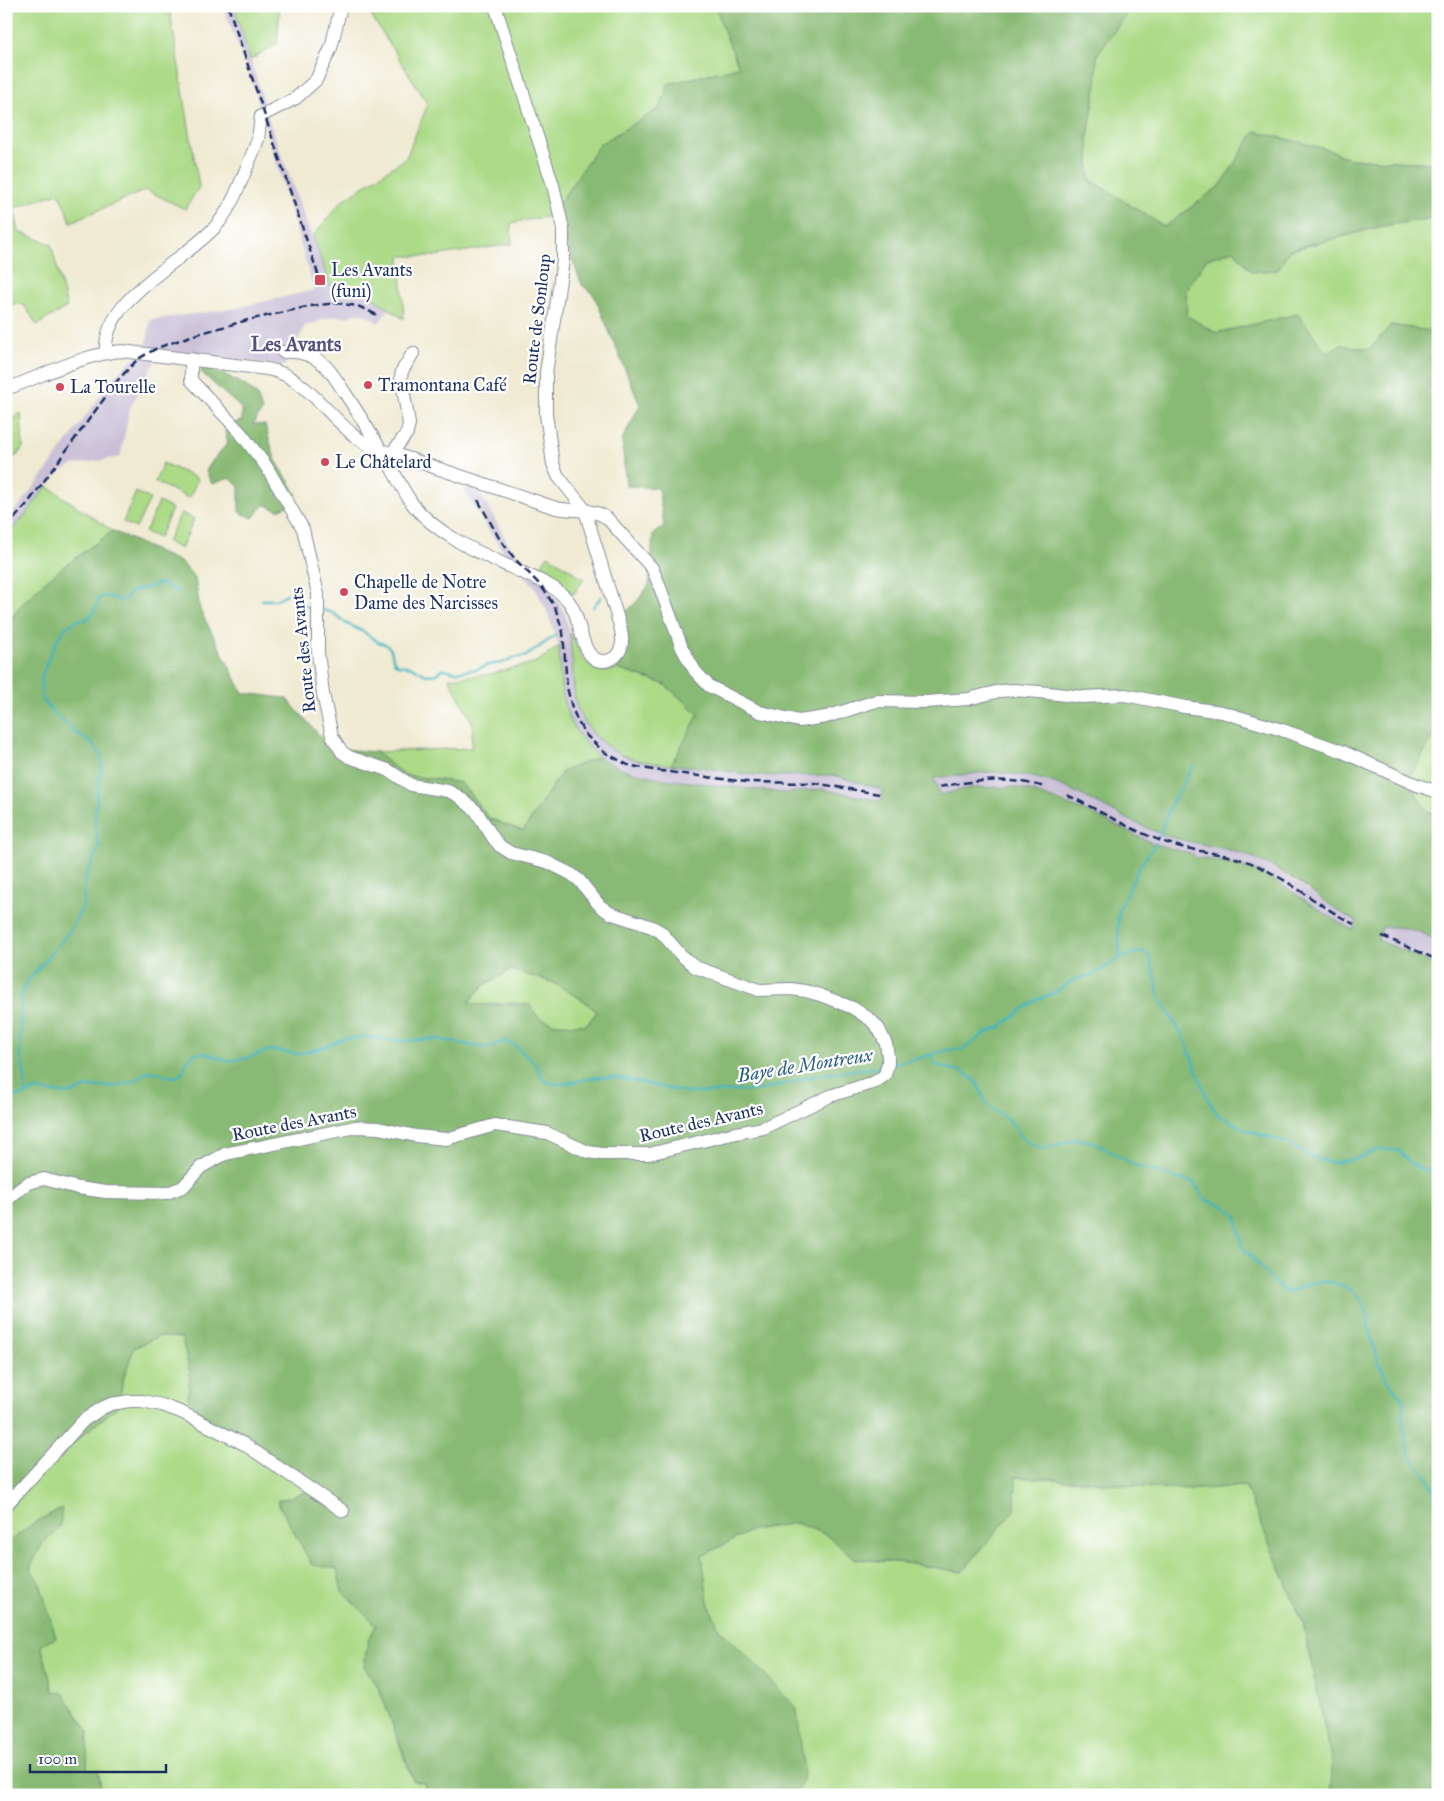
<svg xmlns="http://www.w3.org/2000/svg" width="1444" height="1801" viewBox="0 0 1444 1801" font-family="'IM FELL Great Primer',serif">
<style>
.industrial{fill:#c9bfd7}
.green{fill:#acda87;stroke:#648472}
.forest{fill:#89ba74;stroke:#527469;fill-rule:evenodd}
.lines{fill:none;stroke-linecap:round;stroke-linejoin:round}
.stream{stroke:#47b6be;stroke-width:2.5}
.minor-casing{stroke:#858c98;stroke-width:14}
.minor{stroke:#fff;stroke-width:12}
.rail{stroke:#1b2f5e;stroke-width:2.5;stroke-dasharray:8 4;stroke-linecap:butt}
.poi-dot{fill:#d1495b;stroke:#fff;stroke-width:2}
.labels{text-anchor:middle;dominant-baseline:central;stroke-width:4.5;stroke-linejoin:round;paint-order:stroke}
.poi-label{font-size:18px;fill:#1b2f5e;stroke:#fff;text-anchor:start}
.street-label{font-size:18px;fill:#1b2f5e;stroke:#fff}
.water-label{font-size:19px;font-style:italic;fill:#2a5e80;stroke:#fff}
.quarter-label{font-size:20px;font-weight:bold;fill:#56527e;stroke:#fff}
</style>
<rect width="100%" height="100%" fill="#fff"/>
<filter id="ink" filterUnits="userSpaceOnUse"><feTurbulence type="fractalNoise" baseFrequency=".02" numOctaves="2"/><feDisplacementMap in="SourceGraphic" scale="10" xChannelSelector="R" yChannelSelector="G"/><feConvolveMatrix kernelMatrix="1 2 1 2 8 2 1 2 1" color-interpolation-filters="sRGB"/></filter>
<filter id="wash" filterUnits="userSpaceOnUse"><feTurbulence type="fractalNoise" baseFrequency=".0096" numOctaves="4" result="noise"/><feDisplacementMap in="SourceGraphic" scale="20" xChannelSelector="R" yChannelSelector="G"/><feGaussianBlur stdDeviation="1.12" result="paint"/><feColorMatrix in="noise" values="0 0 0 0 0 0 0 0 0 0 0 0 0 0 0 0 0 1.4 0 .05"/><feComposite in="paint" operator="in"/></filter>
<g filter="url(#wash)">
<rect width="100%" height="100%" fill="#efead1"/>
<g class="industrial">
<path d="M223 6H234L272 129 330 286 360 289 389 308 379 323 366 315 356 313 348 317 335 316 305 326 284 366 180 353 155 361 130 408 120 457 73 465 59 472 23 518 6 535V521L39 481 114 377 132 359 146 350 150 320 237 308 314 290 256 94Z"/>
<path d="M468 484 482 496 509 545 552 593 564 612 570 633 572 672 592 732 611 748 623 756 638 760 752 775 776 776 833 775 881 789 882 801 822 789 785 793 664 779 625 770 598 757 578 735 564 706 561 694 559 646 547 612 535 587 505 553 491 534 465 491Z"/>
<path d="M988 772 1012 773 1048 780 1065 787 1163 834 1186 842 1230 850 1256 859 1285 875 1346 916 1357 920 1353 930 1228 862 1196 858 1154 844 1069 804 1033 792 1013 787H991L969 788 940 795 933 778Z"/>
<path d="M1388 925 1421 932 1432 938 1438 947V966L1378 940 1382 928Z"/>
</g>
<g class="green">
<path d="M6 6H169L199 187 185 209 146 190 71 222 59 193 14 208 19 232 51 244 67 307 37 325 24 305 15 303 6 309Z"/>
<path d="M234 6H280L277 44 250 60Z"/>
<path d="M365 6H716L722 26 739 67 668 84 660 108 600 144 550 216 511 223 512 244 434 256H400L404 319 360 289 330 286 313 236 342 201 406 158 428 104Z"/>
<path d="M1132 6H1438V163L1350 159 1326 149 1255 131 1221 185 1165 227 1090 180 1088 137 1096 87 1097 55Z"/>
<path d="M1438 217V334L1436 332 1391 325 1370 349 1341 345 1326 353 1298 314 1216 333 1187 316 1186 291 1206 259 1234 250 1252 272 1289 251 1383 226Z"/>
<path d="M10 412 14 419 17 415 21 413 23 447 18 455 6 460V414Z"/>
<path d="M163 463 198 479 189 498 155 482Z"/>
<path d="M47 486 113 531C75 559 32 585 6 626V535L23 518Z"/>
<path d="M136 492 150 499 136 528 123 522Z"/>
<path d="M159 502 172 509 159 538 145 532Z"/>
<path d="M181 513 194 519 181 549 167 542Z"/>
<path d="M548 555 584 579 574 594 538 570Z"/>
<path d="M570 633 582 658 595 670 606 672 617 669 664 684 699 714 671 765C656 763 640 762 625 756 602 747 581 724 575 700Z"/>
<path d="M559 646C561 697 560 718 598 757L562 772 523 831 490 819 461 783 404 775 375 752 471 748 473 724 449 678 490 674 537 662Z"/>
<path d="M1438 728V816L1427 811 1408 781Z"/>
<path d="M511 970 552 982 583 1000 597 1012 586 1025 555 1024 539 1018 511 1003 481 1005 467 1003 484 985Z"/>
<path d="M159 1336 182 1338 190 1373 188 1398 201 1412 263 1450 320 1488 277 1501 337 1569 342 1591 377 1625 368 1641 364 1666 379 1688 413 1781 424 1783 426 1793 421 1795H102L98 1770 87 1771 88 1731 53 1691 41 1644 56 1638 40 1584 30 1568 43 1542 60 1527 61 1508 34 1523 6 1544V1512L51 1461 118 1406 124 1376 134 1348Z"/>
<path d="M1016 1477 1086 1481 1153 1488 1200 1489 1245 1486 1303 1623 1332 1763 1331 1795H796L804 1774 761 1670 719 1629 708 1602 702 1556 752 1530 796 1523 825 1534 856 1559 906 1563 962 1572 983 1547Z"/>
</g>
<g class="forest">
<path d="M716 6H1132L1097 55 1096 87 1088 137 1090 180 1165 227 1221 185 1255 131 1326 149 1350 159 1438 163V217L1383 226 1289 250 1278 270 1252 272 1234 250 1206 259 1186 291 1187 316 1216 333 1298 314 1326 353 1341 345 1370 349 1391 325 1436 332 1438 334V728L1408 781 1427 811 1438 816V947C1436 944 1434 940 1431 938 1421 930 1392 924 1382 928L1378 940 1438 966V1795H1331L1332 1763 1303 1623 1245 1486 1200 1489 1153 1488 1086 1481 1016 1477 1015 1509 962 1572 906 1563 856 1559 825 1534 796 1523 752 1530 702 1556 708 1602 719 1629 761 1670 797 1709 804 1774 796 1795H421L426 1793 424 1783 414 1781 379 1688 364 1666 368 1641 376 1625 342 1591 337 1569 312 1565 277 1501 319 1488 263 1450 201 1413 188 1398 190 1373 182 1338 159 1336 134 1348 124 1376 118 1406 51 1461 6 1512V626C32 585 75 559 113 531L182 563 195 578 200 610 243 693 286 698 331 748 375 752 404 775 461 783 490 819 523 831 562 772 598 757 625 770 664 779 785 793 822 789 882 801 881 789 833 775 776 776 752 775 698 767 671 765 699 714 664 684 617 669 628 646 625 613 638 600 649 585 653 534 664 526 658 488 626 486 622 440 640 405 594 295 582 285 558 222 550 216 600 144 660 108 668 84 739 67 722 26ZM988 772C1015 773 1040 777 1065 787 1097 802 1131 823 1164 835 1194 845 1227 846 1256 859 1288 872 1317 896 1346 916L1357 921 1353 930C1318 912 1288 885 1253 870 1234 863 1215 860 1196 858L1193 854 1154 844 1090 813 1033 792 1013 787 969 788 940 795 934 778ZM511 970 552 982 583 1000 597 1012 586 1025 555 1024 539 1018 530 1005 511 1003 481 1005 468 1003 484 985Z"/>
<path d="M202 367C214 368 251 386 257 396 259 400 260 406 262 411L253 424 265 425 275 459 296 493 297 502 278 510 264 504 253 518 239 512V487L230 478 212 484 206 471 213 460 228 443 224 425 242 421V409L202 373Z"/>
<path d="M62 1508 60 1527 43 1542 30 1568 40 1584 56 1638 41 1645 53 1691 63 1693 88 1731 87 1770H98L102 1795H6V1544L34 1523Z"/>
</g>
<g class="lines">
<g class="stream">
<path d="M262 600H276L288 593 292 594 300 604 313 609"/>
<path d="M593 607 601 597"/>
<path d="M323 610 333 613 347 624 364 632 378 642 387 645 391 650 394 662 398 665 412 667 426 675 437 674 441 670 444 669 456 672 478 669 488 665 502 663 513 658 526 656 556 635"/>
<path d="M1159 836 1171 804 1193 767"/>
<path d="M1120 958 1118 925 1119 910 1138 869 1156 843"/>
<path d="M931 1055 935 1063 941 1067 960 1071 971 1077 978 1084 985 1101 991 1108 1009 1120 1022 1138 1031 1144 1039 1148H1045L1078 1139 1093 1142 1140 1168 1150 1170 1174 1178 1193 1182 1206 1200 1224 1206 1236 1215 1242 1247 1282 1290 1287 1292H1292C1313 1275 1353 1279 1365 1307 1369 1317 1368 1330 1372 1341 1375 1351 1382 1371 1388 1380 1392 1387 1399 1394 1404 1401L1402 1418 1408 1449 1412 1459 1430 1480 1438 1504"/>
<path d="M891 1064 920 1058 947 1050 964 1049 984 1034 1000 1027 1034 1001 1054 993 1075 979 1093 975 1120 958 1135 953 1144 952 1149 955 1156 980 1159 997 1185 1040 1207 1098 1218 1115 1249 1131 1287 1143 1309 1156 1332 1163 1359 1158 1380 1149 1399 1151C1411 1163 1419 1174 1438 1170"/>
<path d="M25 1095V1078L20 1053 21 995 27 982 69 932 83 906 85 878 99 846 95 824 97 793 102 766 101 755 92 743 80 736 50 710 42 697 41 688 42 675 50 654 59 637 66 627 78 620H86L94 612 99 599 103 596C120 596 119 609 132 591L147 588 160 583 178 592"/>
<path d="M6 1098 25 1095 36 1090 56 1093H73L87 1087 116 1086 135 1081 147 1072H157L168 1076 177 1077 183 1072 187 1061 194 1054 206 1053 228 1061 247 1058 270 1050 298 1054 322 1048 342 1039 365 1037 398 1041 437 1039 486 1048 507 1041 517 1047 535 1063 541 1076 549 1083 563 1084 597 1077 619 1078 689 1093 762 1090 818 1075 884 1066"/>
</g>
</g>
</g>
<g filter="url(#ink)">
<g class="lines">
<defs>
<g id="minor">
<path d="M106 352C102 298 185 261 216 226 234 205 243 175 254 150L258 139 261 116 296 98 316 80 331 48 341 6"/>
<path d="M283 352C297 351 311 354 322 363 332 371 338 383 345 393 361 417 376 442 391 467 398 480 405 494 414 506 441 538 483 554 519 571 537 579 558 587 570 603 582 619 580 661 603 661 610 661 616 657 619 652 624 644 622 635 620 626L587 517 582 506 558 476 553 464 546 414V373L563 260V229L553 185 495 6"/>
<path d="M6 389C43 376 83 354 122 351L267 369C317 377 341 447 392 453L556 508C573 512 591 507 607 518L652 568 658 582 682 648 695 671 709 686 760 712 799 721 826 717 876 701 926 702 968 699 1000 691 1014 690 1039 692 1083 697 1125 695 1185 707 1222 712 1282 730 1341 751 1417 785 1438 792"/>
<path d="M392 453 407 433 409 424 401 377 402 371 413 353"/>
<path d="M6 1201 20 1189 28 1183 44 1179 78 1188 106 1192 167 1193 183 1187 201 1167 225 1154 356 1127 378 1128 416 1136 446 1139 495 1125 547 1133 588 1152 602 1154H649L731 1134 763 1128 830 1096 875 1082 885 1075 888 1063V1056L886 1044 879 1029 871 1020 853 1008 820 995 805 991 791 989 759 990 695 967 680 954 661 932 652 927 610 913 600 906 579 880 571 874 547 862 511 853 500 846 494 839 476 811 458 796 448 791 411 785 388 770 349 757 342 752 332 736 323 694 318 652V594L303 529 266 466 240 432 191 380V359"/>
<path d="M6 1505 84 1420 102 1408 111 1404 130 1401H142L162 1405 183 1413 244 1444 343 1511"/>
</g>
</defs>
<use href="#minor" class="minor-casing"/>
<use href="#minor" class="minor"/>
<g class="rail">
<path d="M228 6 320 280"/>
<path d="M478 500 499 538 515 559 542 587 555 607 563 632 567 687 572 708 578 722 586 735 604 752 628 765 653 770 746 782 814 783 879 794"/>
<path d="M6 528 28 503 117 381 138 359 157 348 194 335 248 320 311 306 336 303 358 306 379 316"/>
<path d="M939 787C976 780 1009 777 1045 787"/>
<path d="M1067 795C1101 811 1135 833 1171 844 1199 853 1229 853 1256 865 1291 881 1320 907 1354 924"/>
<path d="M1382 936 1438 960"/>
</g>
</g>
</g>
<g class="poi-dot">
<rect x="314" y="274" width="12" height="12" rx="2.5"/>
<circle cx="368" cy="385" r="5"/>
<circle cx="60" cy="387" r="5"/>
<circle cx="325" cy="462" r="5"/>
<circle cx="344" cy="592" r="5"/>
</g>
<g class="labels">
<g class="poi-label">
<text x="331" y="270">Les Avants<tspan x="331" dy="21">(funi)</tspan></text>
<text x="378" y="385">Tramontana Café</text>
<text x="70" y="387">La Tourelle</text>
<text x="335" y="462">Le Châtelard</text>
<text x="354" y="582">Chapelle de Notre<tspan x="354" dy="21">Dame des Narcisses</tspan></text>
</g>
<g class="street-label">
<text transform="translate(537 319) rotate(-83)">Route de Sonloup</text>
<text transform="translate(303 650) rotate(-96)">Route des Avants</text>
<text transform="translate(701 1122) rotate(-13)">Route des Avants</text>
<text transform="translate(294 1123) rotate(-11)">Route des Avants</text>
</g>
<g class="water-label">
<text transform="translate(805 1065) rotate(-9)">Baye de Montreux</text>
</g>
<g class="quarter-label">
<text x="296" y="344">Les Avants</text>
</g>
</g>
<rect width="1444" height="1801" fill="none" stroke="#fff" stroke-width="25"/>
<path d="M30 1764v8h136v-8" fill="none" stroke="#1b2f5e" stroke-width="2.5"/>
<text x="38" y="1764" font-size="15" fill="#1b2f5e" stroke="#ffffff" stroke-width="4" paint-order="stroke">100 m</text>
</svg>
